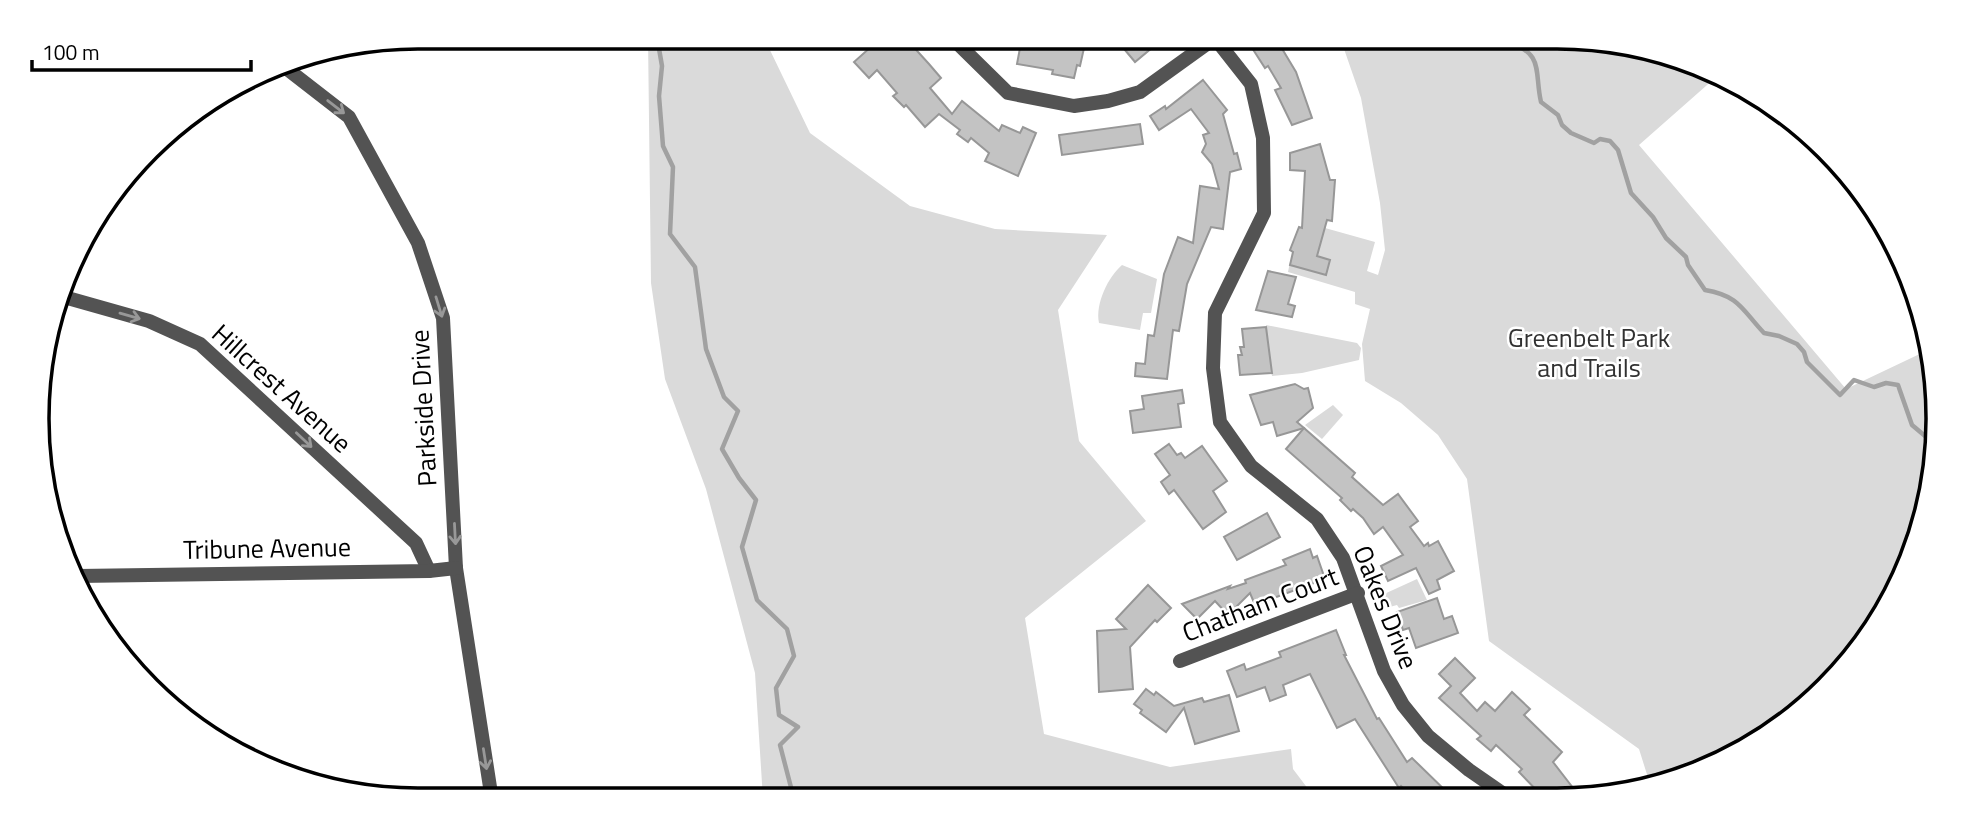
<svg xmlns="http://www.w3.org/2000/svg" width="1975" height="837" viewBox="0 0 1975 837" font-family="'Titillium Web',sans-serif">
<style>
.green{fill:#dadada}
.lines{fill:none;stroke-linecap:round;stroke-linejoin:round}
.stream{stroke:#a1a1a1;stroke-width:4.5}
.building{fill:#c3c3c3;stroke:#979797;stroke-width:2}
.street{stroke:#535353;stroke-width:14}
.oneway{stroke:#989898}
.labels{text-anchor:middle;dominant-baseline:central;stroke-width:5;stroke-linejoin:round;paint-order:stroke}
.park-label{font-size:26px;fill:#313131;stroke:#fff}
.street-label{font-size:26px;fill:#000;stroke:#fff}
.rim{fill:none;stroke:#000;stroke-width:3.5}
</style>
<rect width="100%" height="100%" fill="#fff"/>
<g class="green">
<path d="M648 37H770L768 46 810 133 910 206 995 229 1107 235 1058 310 1079 441 1146 521 1025 618 1044 734 1170 767 1291 749 1293 769 1315 798 763 799 755 673 706 489 665 379 651 283Z"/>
<path d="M1335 37H1556L1679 57 1715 78 1639 145 1846 389 1926 351 1937 393 1918 541 1874 630 1808 706 1725 761 1650 784 1639 749 1489 641 1467 479 1438 435 1401 403 1365 381 1362 344 1370 309 1355 304V292L1288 272 1290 262 1326 275 1330 260 1317 256 1325 228 1375 242 1367 271 1378 275 1385 250 1380 203 1361 98 1343 46Z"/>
<path d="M1122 265 1157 279 1151 313H1143L1140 330 1099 323C1095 304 1108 277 1122 265Z"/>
<path d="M1266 325 1357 343 1361 348 1359 360 1302 373 1272 376Z"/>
<path d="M1333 405 1343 415 1322 439 1305 425Z"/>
<path d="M1417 579 1427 600 1399 608 1397 605 1386 608 1382 595Z"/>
</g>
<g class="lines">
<g class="stream">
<path d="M657 37 662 66 659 96 663 146 673 167 670 234 695 267 706 349 724 397 738 411 722 449 739 478 756 500 742 547 757 600 787 629 794 656 776 688 779 715 798 727 780 745 794 799"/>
<path d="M1505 37 1507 42C1545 53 1534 72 1541 102L1558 115 1562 125 1571 133 1594 143 1600 139 1610 141 1618 150 1631 193 1653 217 1666 238 1686 257 1688 265 1705 290C1740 296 1742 310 1764 333L1779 336 1797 344 1804 352 1807 362 1840 395 1854 380 1874 387 1886 383 1898 385 1912 425 1931 441"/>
</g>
</g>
<g class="building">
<path d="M882 37H893L903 48 909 42 929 64 941 78 930 88 952 114 962 101 999 131 1002 125 1020 133 1023 127 1036 133 1018 176 985 161 989 153 971 138 968 142 957 134 960 130 939 114 925 127 906 105 904 107 893 96 897 93 877 70 869 78 854 62Z"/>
<path d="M1022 37 1065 42V45L1084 48 1080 66 1077 65 1074 78 1052 74 1053 70 1017 64Z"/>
<path d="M1128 37H1165L1135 62 1120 44Z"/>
<path d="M1245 37H1275L1296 72 1312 118 1292 125 1275 90 1281 88 1268 66 1265 68Z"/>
<path d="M1203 80 1227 110 1223 114 1234 154 1237 153 1241 169 1230 172 1223 229 1211 227 1187 284 1179 331 1173 330 1167 379 1135 376 1136 363 1145 364 1148 335 1154 336 1164 274 1178 237 1193 243 1200 186 1219 189 1212 164 1202 152 1206 144 1203 135 1209 133 1191 109 1159 130 1150 116 1165 106 1166 109Z"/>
<path d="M1140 124 1143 144 1062 155 1059 135Z"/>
<path d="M1320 144 1330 180H1335L1332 221 1327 220 1317 256 1330 260 1326 275 1290 265 1293 252 1290 250 1299 227 1302 228 1305 171 1290 170V153Z"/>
<path d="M1268 271 1296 277 1288 304 1295 306 1292 317 1256 310Z"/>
<path d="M1266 327 1272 373 1240 375 1238 355H1242L1240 347H1244L1242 329Z"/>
<path d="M1295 384 1304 389 1308 388 1313 408 1297 422 1304 428 1277 436 1273 422 1261 425 1250 395Z"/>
<path d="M1182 390 1184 403 1178 404 1181 427 1133 433 1130 411 1144 409 1142 396Z"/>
<path d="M1304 428 1355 473 1352 477 1383 505 1398 494 1418 521 1410 527 1424 546 1428 543 1429 546 1438 541 1454 571 1437 580 1440 589 1429 594 1416 568 1388 581 1381 566 1403 555 1383 527 1374 534 1363 518 1353 509 1351 511 1340 500 1342 498 1286 449Z"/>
<path d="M1169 444 1177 455 1181 453 1185 458 1202 446 1227 481 1213 491 1226 512 1203 529 1174 490 1169 494 1161 482 1170 475 1155 454Z"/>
<path d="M1267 513 1280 537 1237 560 1224 537Z"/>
<path d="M1310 549 1313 558 1317 556 1325 579 1255 605 1250 593 1228 615 1215 601 1197 619 1182 604 1230 586 1228 589 1246 583 1245 580 1286 565 1283 560Z"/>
<path d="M1148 585 1171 608 1157 622 1155 620 1130 647 1133 689 1099 692 1097 631 1126 629 1116 619Z"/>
<path d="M1437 598 1444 619 1452 616 1458 633 1416 648 1409 628 1403 630 1397 612Z"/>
<path d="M1336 630 1346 655H1344L1377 719 1379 718 1407 762 1412 758 1452 797H1412L1401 786 1399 788 1355 719 1337 728 1310 674 1283 685 1286 695 1270 701 1265 687 1237 697 1227 671 1244 664 1246 670 1281 657 1279 652Z"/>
<path d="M1455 658 1475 678 1460 693 1477 711 1485 702 1495 711 1512 692 1530 709 1524 715 1562 752 1553 762 1580 797H1543L1519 772 1522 769 1496 745 1491 751 1477 739 1481 736 1439 698 1451 686 1439 674Z"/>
<path d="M1146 689 1154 695 1156 692 1174 706 1202 698 1204 702 1229 695 1239 731 1195 744 1184 708 1166 732 1140 713 1142 710 1134 704Z"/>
</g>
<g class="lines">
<g class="street">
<path d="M951 37 1008 93 1074 106 1108 101 1140 92 1215 38"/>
<path d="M1214 37 1251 84 1263 138 1264 213 1215 313 1213 368 1220 422 1251 466 1317 519 1343 558 1384 671 1403 705 1428 736 1469 770 1508 797"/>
<path d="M282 65 349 117 418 243 443 318 456 568 492 800"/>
<path d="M64 297 149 321 200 344 416 543 429 571"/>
<path d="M78 576 429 571 456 568"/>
<path d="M1180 661 1358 593"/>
</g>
</g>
<defs><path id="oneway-shaft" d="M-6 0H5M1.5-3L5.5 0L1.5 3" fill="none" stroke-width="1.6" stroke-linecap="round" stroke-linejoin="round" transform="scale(1.75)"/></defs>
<g class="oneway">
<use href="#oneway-shaft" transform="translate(336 107) rotate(38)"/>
<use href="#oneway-shaft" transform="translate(439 307) rotate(73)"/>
<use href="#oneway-shaft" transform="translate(130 316) rotate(16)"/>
<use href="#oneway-shaft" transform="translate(304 440) rotate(43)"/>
<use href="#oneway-shaft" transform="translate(455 534) rotate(87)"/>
<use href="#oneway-shaft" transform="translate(485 759) rotate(81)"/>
</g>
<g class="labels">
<g class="park-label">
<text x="1589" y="337">Greenbelt Park<tspan x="1589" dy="30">and Trails</tspan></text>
</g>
<g class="street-label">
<text transform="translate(282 388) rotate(42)">Hillcrest Avenue</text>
<text transform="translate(423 408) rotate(-93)">Parkside Drive</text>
<text transform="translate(267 548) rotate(-1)">Tribune Avenue</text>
<text transform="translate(1260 604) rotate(-21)">Chatham Court</text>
<text transform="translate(1386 607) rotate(68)">Oakes Drive</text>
</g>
</g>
<path d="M0 0H1975V837H0ZM418 49H1557A369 369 0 0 1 1926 418V419A369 369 0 0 1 1557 788H418A369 369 0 0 1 49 419V418A369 369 0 0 1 418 49Z" fill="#fff" fill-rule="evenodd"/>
<path class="rim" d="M418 49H1557A369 369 0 0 1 1926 418V419A369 369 0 0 1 1557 788H418A369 369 0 0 1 49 419V418A369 369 0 0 1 418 49Z"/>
<path d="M32 60v10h219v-10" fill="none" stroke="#000000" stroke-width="3.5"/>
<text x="42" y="60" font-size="21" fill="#000000" stroke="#ffffff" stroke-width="5" paint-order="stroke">100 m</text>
</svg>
